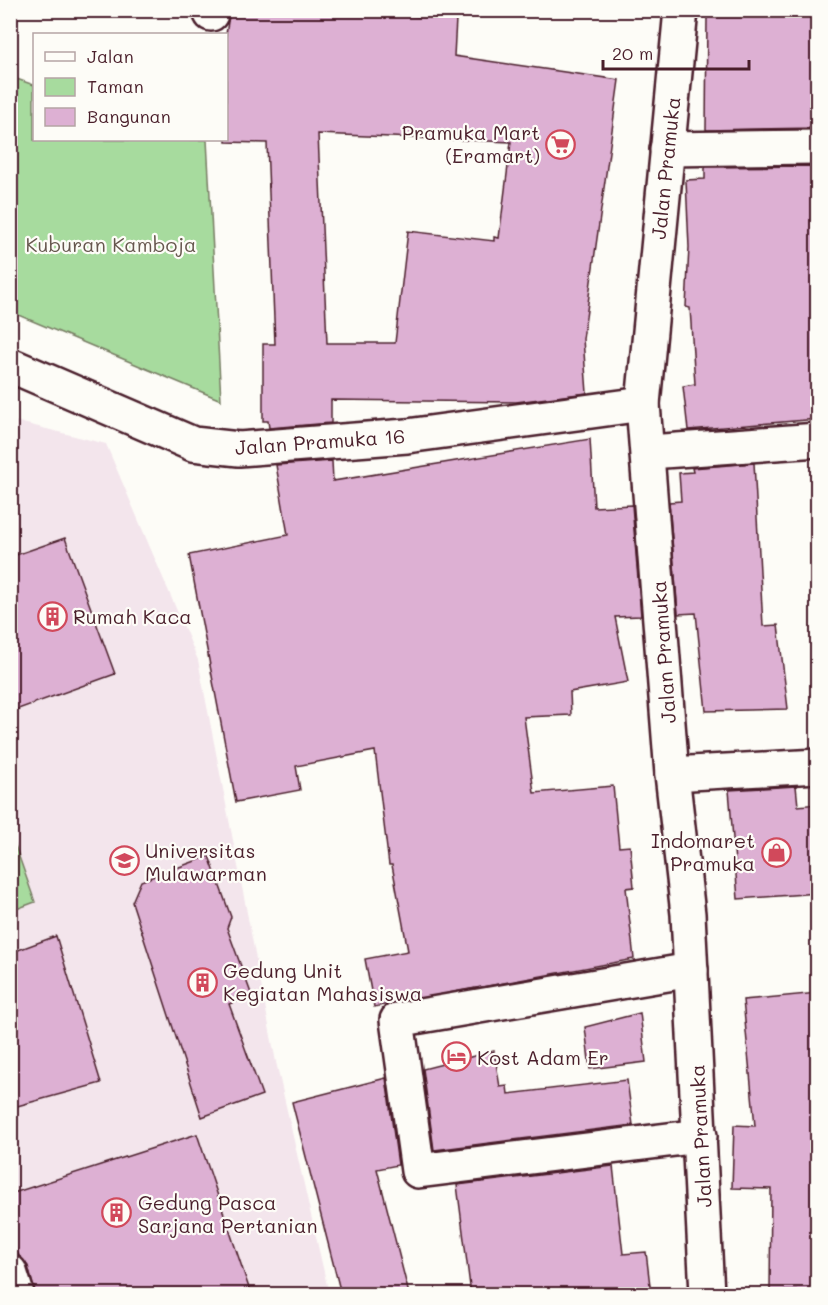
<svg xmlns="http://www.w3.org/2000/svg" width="828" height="1305" viewBox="0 0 828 1305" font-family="Mali,sans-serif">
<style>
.built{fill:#f3e5ec}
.green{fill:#a7db9e;stroke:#787d64;stroke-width:1.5}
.building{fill:#ddb0d3;stroke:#4a1f2b;stroke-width:1.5;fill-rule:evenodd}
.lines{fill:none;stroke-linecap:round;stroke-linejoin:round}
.minor-casing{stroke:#4a1f2b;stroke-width:38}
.minor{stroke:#fdfcf7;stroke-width:33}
.labels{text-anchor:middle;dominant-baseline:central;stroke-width:4.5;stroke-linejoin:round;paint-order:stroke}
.poi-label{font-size:20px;fill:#4a1f2b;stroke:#fdfcf7;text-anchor:start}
.street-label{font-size:20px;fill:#4a1f2b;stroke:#fdfcf7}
.park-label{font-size:20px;fill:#66574e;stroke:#fdfcf7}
</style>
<rect width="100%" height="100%" fill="#fdfcf7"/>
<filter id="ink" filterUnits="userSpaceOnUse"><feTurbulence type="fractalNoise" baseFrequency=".0167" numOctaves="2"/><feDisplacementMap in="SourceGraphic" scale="12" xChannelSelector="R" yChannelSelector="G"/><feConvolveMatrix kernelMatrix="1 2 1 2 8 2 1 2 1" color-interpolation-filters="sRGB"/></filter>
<g filter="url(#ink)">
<path class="built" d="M11 420 106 444 198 660 276 1062 329 1294H11Z"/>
<g class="green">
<path d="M11 77 34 85V140H207L221 400 11 312Z"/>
<path d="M11 834 35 902 11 911H10Z"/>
</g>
<g class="building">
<path d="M230 10H313L456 19 454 56 619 80 583 339 587 393 516 402 331 400V423L269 428 268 421H263V344H275L267 143 226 142V34ZM318 134 511 142 499 238 494 237V241L408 231 395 343H327Z"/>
<path d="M818 13V128L706 130 707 17H787Z"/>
<path d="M817 166 818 419 688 430 683 386 695 384 690 308 686 307 689 247 686 180 705 179V167Z"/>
<path d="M590 439 594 507 632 505 641 616 615 617 628 682 570 692 571 715 524 717 534 793 613 786 619 847 630 846 634 887 626 888 634 959 374 1007 365 959 408 951 392 865H389L375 751 296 766 300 790 236 802 189 555 288 535 276 465 332 461 333 481Z"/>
<path d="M754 463 763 626 778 625 788 709 706 711 696 613 678 614 669 502 681 501 679 473 693 472 692 468Z"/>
<path d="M65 538 115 674 10 712V557Z"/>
<path d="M796 786 798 806 818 804V893L738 899 729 790Z"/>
<path d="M209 856 231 917 227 928 252 996 229 1004 262 1095 202 1117 132 902 141 881Z"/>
<path d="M56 936 101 1083 10 1108V953Z"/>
<path d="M818 993V1291H770L771 1189 732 1188 734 1125 755 1126 743 1000Z"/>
<path d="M640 1013 646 1062 590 1069 585 1027Z"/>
<path d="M494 1051 500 1087 507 1086 508 1094 627 1080 633 1125 434 1150 423 1069Z"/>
<path d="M386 1078 398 1165 377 1169 409 1294H341L292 1102Z"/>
<path d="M197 1134 251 1294H35L28 1266 19 1256 10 1232V1194Z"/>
<path d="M613 1166 623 1254 646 1252 651 1294H471L457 1185Z"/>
</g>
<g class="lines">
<defs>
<g id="minor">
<path d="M681 10 643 404 672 774 688 914 707 1294"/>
<path d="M211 14V10"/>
<path d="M667 149 818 147"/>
<path d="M10 365 193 444 239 449 407 436 643 404"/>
<path d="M649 452 818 440"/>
<path d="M672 774 818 766"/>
<path d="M691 970 397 1020 418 1171 700 1136"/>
<path d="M10 1272 17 1294"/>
</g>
</defs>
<use href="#minor" class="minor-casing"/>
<use href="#minor" class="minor"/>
</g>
</g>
<defs>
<symbol id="supermarket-ring" viewBox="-11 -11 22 22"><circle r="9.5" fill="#fdfcf7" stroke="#d1495b" stroke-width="1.5"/><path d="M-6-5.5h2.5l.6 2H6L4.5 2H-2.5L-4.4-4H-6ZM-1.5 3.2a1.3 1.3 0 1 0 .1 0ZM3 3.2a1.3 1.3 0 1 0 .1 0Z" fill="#d1495b"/></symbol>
<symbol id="building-ring" viewBox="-11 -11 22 22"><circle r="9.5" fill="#fdfcf7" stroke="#d1495b" stroke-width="1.5"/><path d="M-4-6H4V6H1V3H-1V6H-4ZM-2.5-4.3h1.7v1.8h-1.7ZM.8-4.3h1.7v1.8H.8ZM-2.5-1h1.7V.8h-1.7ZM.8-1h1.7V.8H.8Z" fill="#d1495b"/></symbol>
<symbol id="shop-ring" viewBox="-11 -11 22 22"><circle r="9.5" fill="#fdfcf7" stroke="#d1495b" stroke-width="1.5"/><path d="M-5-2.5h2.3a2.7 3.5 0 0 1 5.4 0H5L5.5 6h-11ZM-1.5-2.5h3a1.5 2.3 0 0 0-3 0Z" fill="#d1495b"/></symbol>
<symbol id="university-ring" viewBox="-11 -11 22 22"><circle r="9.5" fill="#fdfcf7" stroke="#d1495b" stroke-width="1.5"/><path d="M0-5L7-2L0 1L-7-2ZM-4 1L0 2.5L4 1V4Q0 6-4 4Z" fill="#d1495b"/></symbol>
<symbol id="hotel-ring" viewBox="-11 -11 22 22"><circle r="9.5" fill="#fdfcf7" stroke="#d1495b" stroke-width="1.5"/><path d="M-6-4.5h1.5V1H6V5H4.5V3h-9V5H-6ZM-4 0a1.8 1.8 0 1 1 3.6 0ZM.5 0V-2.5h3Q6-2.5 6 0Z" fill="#d1495b"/></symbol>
</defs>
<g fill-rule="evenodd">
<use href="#supermarket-ring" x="544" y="128" width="33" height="33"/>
<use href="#building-ring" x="36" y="600" width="33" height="33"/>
<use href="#shop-ring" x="760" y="836" width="33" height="33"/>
<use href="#university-ring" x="108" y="844" width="33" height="33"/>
<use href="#building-ring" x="186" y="966" width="33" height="33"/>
<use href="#hotel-ring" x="440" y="1040" width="33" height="33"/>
<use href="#building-ring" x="100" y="1196" width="33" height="33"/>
</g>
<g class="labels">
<g class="poi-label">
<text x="540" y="132" text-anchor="end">Pramuka Mart<tspan x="540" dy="23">(Eramart)</tspan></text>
<text x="73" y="616">Rumah Kaca</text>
<text x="755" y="840" text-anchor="end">Indomaret<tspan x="755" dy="23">Pramuka</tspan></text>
<text x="145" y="850">Universitas<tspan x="145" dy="23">Mulawarman</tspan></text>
<text x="223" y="970">Gedung Unit<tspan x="223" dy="23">Kegiatan Mahasiswa</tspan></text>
<text x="477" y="1057">Kost Adam Er</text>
<text x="138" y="1202">Gedung Pasca<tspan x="138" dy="23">Sarjana Pertanian</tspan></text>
</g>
<g class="street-label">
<text transform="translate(665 168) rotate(-84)">Jalan Pramuka</text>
<text transform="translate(320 441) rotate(-4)">Jalan Pramuka 16</text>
<text transform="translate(663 652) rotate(-94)">Jalan Pramuka</text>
<text transform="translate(700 1136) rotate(-93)">Jalan Pramuka</text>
</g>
<g class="park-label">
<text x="111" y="244">Kuburan Kamboja</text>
</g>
</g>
<rect width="828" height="1305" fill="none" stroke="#fdfcf7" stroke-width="36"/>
<rect x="18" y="18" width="792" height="1269" fill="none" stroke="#4a1f2b" stroke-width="2" filter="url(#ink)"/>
<rect x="33" y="33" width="195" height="108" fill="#fdfcf7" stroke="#b5a4a5" stroke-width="1.5"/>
<rect x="45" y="52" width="30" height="9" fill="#fdfcf7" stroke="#b5a4a5" stroke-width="1.5"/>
<text x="87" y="63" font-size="18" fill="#4a1f2b">Jalan</text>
<rect x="45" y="78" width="30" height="18" fill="#a7db9e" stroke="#b5a4a5" stroke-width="1.5"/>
<text x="87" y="93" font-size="18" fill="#4a1f2b">Taman</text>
<rect x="45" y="108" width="30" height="18" fill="#ddb0d3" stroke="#b5a4a5" stroke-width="1.5"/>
<text x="87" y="123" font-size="18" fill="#4a1f2b">Bangunan</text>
<path d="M603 60v9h146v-9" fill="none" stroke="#4a1f2b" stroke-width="3"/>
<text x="612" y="60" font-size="18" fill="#4a1f2b" stroke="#fdfcf7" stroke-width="4.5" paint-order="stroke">20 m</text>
</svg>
